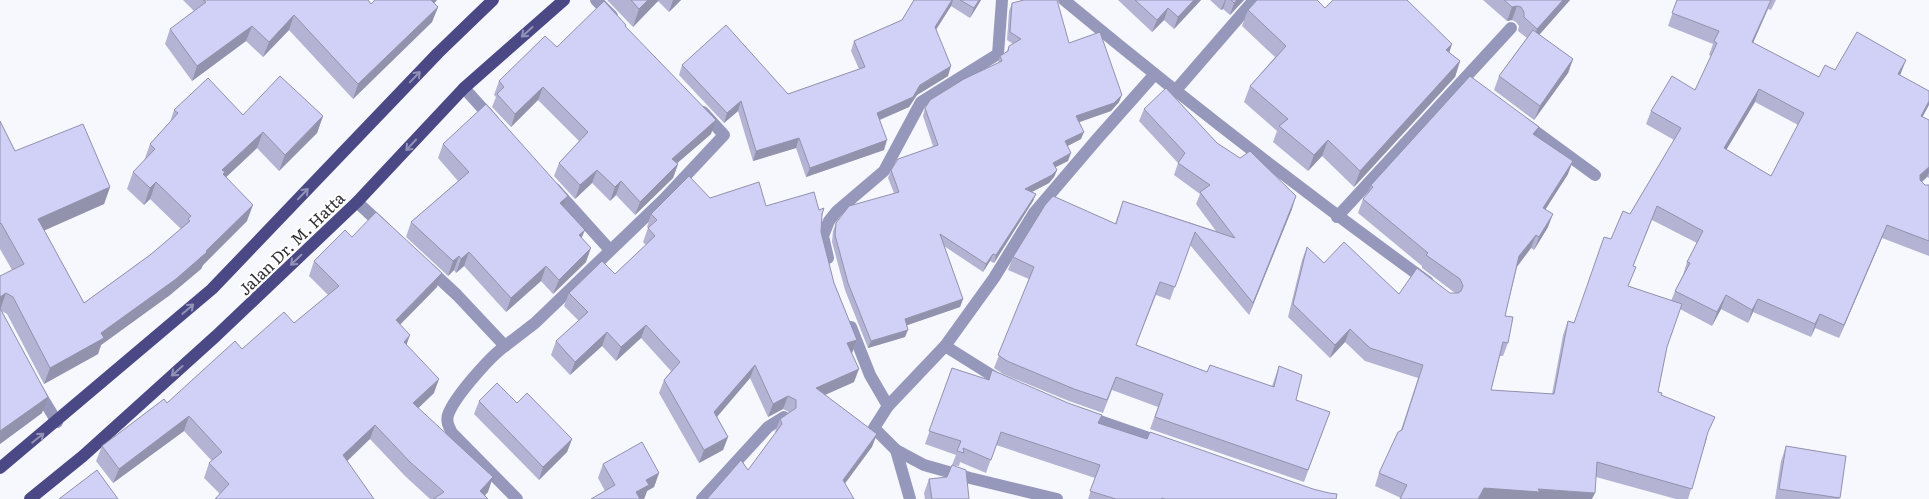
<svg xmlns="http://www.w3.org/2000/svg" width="1929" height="499" viewBox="0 0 1929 499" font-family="Literata,serif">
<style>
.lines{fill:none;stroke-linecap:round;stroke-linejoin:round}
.minor{stroke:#9698bb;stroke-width:12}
.major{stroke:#4a4985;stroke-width:12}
.wall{fill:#b4b3d4;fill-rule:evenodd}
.shaded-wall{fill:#9292ac}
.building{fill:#d1d0f6;stroke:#9292ac;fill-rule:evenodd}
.oneway{stroke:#9292b6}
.labels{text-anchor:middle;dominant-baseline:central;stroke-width:4.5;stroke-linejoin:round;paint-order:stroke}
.street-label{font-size:16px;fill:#303034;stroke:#fff}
</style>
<rect width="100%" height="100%" fill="#f7f7fe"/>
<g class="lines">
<g class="minor">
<path d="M596 0 612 16"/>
<path d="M1064 0C1182 98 1304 192 1428 282"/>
<path d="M464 88 493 120"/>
<path d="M1176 90 1254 0"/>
<path d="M1524 123 1595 175"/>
<path d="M555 189 610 250"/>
<path d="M357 202 385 228"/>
<path d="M1337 217 1511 28"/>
<path d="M828 258 823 236 829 221 837 211 884 171 921 102 998 54 1002 0"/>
<path d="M429 269 457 295 505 346C490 357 454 397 448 415 446 422 449 427 452 433L517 499"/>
<path d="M851 327 870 375 888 406"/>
<path d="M505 346 535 323 664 199 724 135 703 112"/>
<path d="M945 346 1004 383"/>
<path d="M37 389 57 422"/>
<path d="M1085 416 1163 443"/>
<path d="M896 450 910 499"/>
<path d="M702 499 768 427 784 417"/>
<path d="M1057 499 970 478 924 465 896 450 874 428 888 406 945 346 994 278 1034 213 1098 138 1154 75"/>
</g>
<g class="major">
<path d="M0 468 212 289 438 53 493 0"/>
<path d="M30 499 83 456 216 336 357 202 464 88 564 0"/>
</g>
</g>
<g class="wall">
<path d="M183 0H368L371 4 375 0H437L434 3 438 7 432 22 353 99 289 30 263 57 246 41 192 81 165 44 170 29 194 11Z"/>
<path d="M607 0H681L669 12 658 1 633 27Z"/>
<path d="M914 0H981L970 18 951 6 936 30 948 76 917 95 909 107 880 120 884 150 806 177 796 148 753 161 738 111 724 123 679 75 682 65 788 94 859 69 851 51 854 41 902 20Z"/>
<path d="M1118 0H1201L1174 29 1164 20 1152 32Z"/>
<path d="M1210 0H1244L1230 15 1223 9 1221 10Z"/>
<path d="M1483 0H1570L1539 35 1573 59 1568 73 1534 120 1494 90 1499 76 1527 38 1518 31 1519 26 1516 22 1512 20 1507 21Z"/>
<path d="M1677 0H1776L1771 10 1768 9 1753 43 1819 77 1835 70 1901 73 1900 75 1923 117 1929 120V178L1927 177 1922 182 1925 185H1929V256L1882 238 1839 338 1815 328 1811 337 1753 312 1748 323 1721 309 1712 326 1680 309 1667 347 1658 392 1707 438 1688 499H1676L1596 477 1401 498 1375 486 1379 473 1401 430 1418 378 1365 361 1345 342 1330 358 1288 317 1302 260 1307 247 1324 263 1399 294 1450 293H1455L1422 268V266L1358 213 1363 199 1367 195 1371 185 1535 136 1568 174 1545 210 1548 227 1534 250 1531 248 1517 267 1505 316 1508 343 1503 356H1500L1491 390 1552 394 1563 335 1568 321 1574 322 1611 239 1630 214 1674 140 1646 124 1651 111 1695 90 1711 56 1709 55 1713 44 1668 26ZM1755 102 1798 125 1771 176 1726 150ZM1652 220 1697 243 1687 262 1683 275 1675 291 1671 301 1628 286 1633 266Z"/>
<path d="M1012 3 1069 43 1119 102 1111 111 1079 122 1081 139 1067 146 1068 161 1055 167 1057 170 1054 177 1049 183 1032 192 1036 194 1033 201 994 263 990 261 983 272 944 246 963 299 960 307 907 325 905 337 868 348 845 290 832 242 833 231 836 223 894 193 888 178 891 170 933 146 923 116 925 108 998 63 1000 56 1007 51 1009 46 1013 44 1007 40 1009 11Z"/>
<path d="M1325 8 1449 52 1460 61 1455 77 1354 187 1322 156 1308 171 1273 142 1277 131 1244 102 1250 86 1275 57 1242 26 1248 10Z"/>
<path d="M626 25 625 27 711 134 677 163 678 164 673 178 635 215 616 195 610 201 592 183 575 199 554 176 559 163 579 141 538 100 511 127 492 107 496 97 494 95 499 81 557 47Z"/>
<path d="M1144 109 1217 143 1292 209 1249 315 1190 245 1170 300 1156 295 1136 345 1207 372 1272 386 1279 366 1296 400 1330 412 1304 482 1150 429 1158 407 1112 390 1103 413 1069 401 1003 374 994 368 1029 279 1008 270 1013 257 1115 224 1123 201 1216 231 1196 204 1200 194 1174 175 1178 163 1139 121Z"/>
<path d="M174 110 243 115 323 116 317 133 279 171 257 148 226 177 247 221 203 265 201 269 170 295 101 345 98 354 44 384 7 314 2 311 42 413 0 444V276L12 270 0 249V121L15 151 110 187 104 204 44 230 84 303 150 255 181 229 150 199 144 205 127 189 133 172 144 161 150 144 170 122Z"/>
<path d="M443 144 568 196 564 207 582 238 586 262 553 294 541 281 506 312 464 266 456 273 454 270 448 276 406 237 411 222 458 181 438 158Z"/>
<path d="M710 198 766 206 819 210 824 208 822 216 821 232 834 283 857 340 852 353 854 382 825 395 872 447 748 470 776 433 775 432 780 419 789 412 783 409 768 417 750 378 717 417 728 437 723 450 699 463 659 393 664 380 671 371 641 338 616 361 602 346 570 375 551 355 556 341 579 321 564 306 569 293 615 274 646 245 643 242 648 228 647 227 651 214Z"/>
<path d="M352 237 437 287 400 324 407 345 434 393 418 408 488 492 485 495 488 499H430L405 476 370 439 220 494 204 478 209 463 212 461 184 431 113 483 96 461 102 446 167 403 294 323 328 295 309 276 314 261Z"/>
<path d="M952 368 1099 424 1336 499H1088L1095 478 996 445 986 473 960 462 959 466 952 465 956 455 925 444Z"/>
<path d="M479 401 572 439 567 452 539 480 474 414Z"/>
<path d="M1786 446 1846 456 1839 499H1775L1781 461Z"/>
<path d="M603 464 659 473 654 487 647 491 644 499H591L605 491 598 478Z"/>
<path d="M929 479 969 499H925L924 493Z"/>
</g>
<g class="shaded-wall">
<path d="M429 0H437L424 14Z"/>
<path d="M648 0H659L633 27 639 9Z"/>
<path d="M673 0H681L669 12Z"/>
<path d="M952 0H953L951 6 931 37 935 27Z"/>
<path d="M979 0H981L970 18 974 8Z"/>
<path d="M1194 0H1201L1174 29 1178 17Z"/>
<path d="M1225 0H1226L1223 9 1221 10Z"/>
<path d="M1237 0H1244L1230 15 1234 3Z"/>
<path d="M1563 0H1570L1532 43 1537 29Z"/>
<path d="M1772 0 1768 9 1747 56 1752 42Z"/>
<path d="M1517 6 1512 20 1507 21 1512 7Z"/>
<path d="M438 7 432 22 353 99 358 84Z"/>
<path d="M1168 8 1164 20 1152 32 1157 20Z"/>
<path d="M294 15 289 30 263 57 269 42Z"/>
<path d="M252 26 246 41 192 81 197 66Z"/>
<path d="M1452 44 1447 60 1446 50Z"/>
<path d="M1573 59 1568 73 1534 120 1540 106Z"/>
<path d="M1906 60 1901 73 1893 87 1898 74Z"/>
<path d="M1460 61 1455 77 1354 187 1360 171Z"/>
<path d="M951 66 948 76 917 95 909 107 874 122 877 113Z"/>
<path d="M543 87 538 100 511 127 515 114Z"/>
<path d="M1759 89 1755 102 1719 162 1724 148Z"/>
<path d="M1122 95 1119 102 1111 111 1074 124 1076 116Z"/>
<path d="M741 101 738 111 724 123 727 113Z"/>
<path d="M1929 101V105L1916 129 1921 116Z"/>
<path d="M323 116 317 133 279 171 285 155Z"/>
<path d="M716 120 711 134 667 172 672 159Z"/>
<path d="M1539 127 1534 140 1533 134Z"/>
<path d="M263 132 257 148 222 181V170Z"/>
<path d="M1084 132 1081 139 1062 149 1065 141Z"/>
<path d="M799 138 796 148 753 161 756 151Z"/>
<path d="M887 140 884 150 806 177 810 168Z"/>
<path d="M1328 140 1322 156 1308 171 1314 155Z"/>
<path d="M1071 153 1068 161 1050 170 1053 163Z"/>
<path d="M1573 161 1568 174 1538 221 1543 208Z"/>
<path d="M678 164 673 178 635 215 640 202Z"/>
<path d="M1929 167V173L1927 177 1915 188 1920 175Z"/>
<path d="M597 170 592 183 575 199 580 185Z"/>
<path d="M1057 170 1054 177 1049 183 1022 197 1025 189Z"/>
<path d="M621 181 616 195 610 201 615 187Z"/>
<path d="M156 182 150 199 144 205 150 188Z"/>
<path d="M110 187 104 204 32 236 38 219Z"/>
<path d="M1036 194 1033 201 994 263 996 255Z"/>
<path d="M568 196 563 210 560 203Z"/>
<path d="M1296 196 1292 209 1249 315 1253 303Z"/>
<path d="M253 205 247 221 203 265 201 269 170 295 101 345 98 354 44 384 50 368 101 333 206 251Z"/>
<path d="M1553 214 1548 227 1534 250 1539 237Z"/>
<path d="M1887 225 1882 238 1839 338 1844 325Z"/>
<path d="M585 230 579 244V235Z"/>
<path d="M1536 235 1531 248 1515 269 1519 256Z"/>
<path d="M591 248 586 262 553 294 559 280Z"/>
<path d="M469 252 464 266 456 273 461 259Z"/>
<path d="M993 254 990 261 983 272 986 264Z"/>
<path d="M459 256 454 270 448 276 453 261Z"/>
<path d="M546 266 541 281 506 312 511 298Z"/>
<path d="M442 273 437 287 391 334 396 320Z"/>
<path d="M6 293 0 310V297Z"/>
<path d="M1726 295 1721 309 1712 326 1717 312Z"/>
<path d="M963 299 960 307 902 327 905 319Z"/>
<path d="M1758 299 1753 312 1748 323 1752 310Z"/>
<path d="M1820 314 1815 328 1811 337 1815 324Z"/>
<path d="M646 325 641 338 616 361 621 347Z"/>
<path d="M1350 329 1345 342 1330 358 1335 345Z"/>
<path d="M908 330 905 337 868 348 871 341Z"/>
<path d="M607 332 602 346 570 375 575 362Z"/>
<path d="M410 335 405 349 404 342Z"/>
<path d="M857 340 852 353 842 356 847 343Z"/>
<path d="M755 365 750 378 709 426 714 412Z"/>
<path d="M859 369 854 382 811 401 816 388Z"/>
<path d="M439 379 434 393 408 418 413 403Z"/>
<path d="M788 396 783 409 768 417 773 404Z"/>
<path d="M48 397 42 413 0 444V431Z"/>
<path d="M189 416 184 431 113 483 119 469Z"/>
<path d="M375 425 370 439 338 470 343 455Z"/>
<path d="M877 434 872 447 838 493 843 480Z"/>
<path d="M728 437 723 450 699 463 704 450Z"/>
<path d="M572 439 567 452 539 480 543 467Z"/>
<path d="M659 473 654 487 647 491 644 499H634L636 492 646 480Z"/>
<path d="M493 477 488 492 481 499 480 491Z"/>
<path d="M1484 488 1538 489 1595 493 1592 499H1478Z"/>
</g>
<g class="building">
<path d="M203 0H368L371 4 375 0H431L438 7 358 84 294 15 269 42 252 26 197 66 170 29 206 2Z"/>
<path d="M631 0H648L639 9Z"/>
<path d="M914 0H952L935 27 951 66 920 85 913 97 877 113 887 140 810 168 799 138 756 151 741 101 727 113 682 65 726 25 788 94 865 67 854 41 902 20Z"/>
<path d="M960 0H979L974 8Z"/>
<path d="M1024 0H1057L1069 43 1100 32 1122 95 1114 103 1076 116 1084 132 1065 141 1071 153 1053 163 1057 170 1052 175 1025 189 1036 194 996 255 993 254 986 264 940 234 963 299 905 319 908 330 871 341 848 283 835 235 836 223 849 206 899 192 891 170 898 159 938 145 925 108 930 100 964 79 1002 61 1000 56 1008 51 1009 46 1021 39 1010 32 1012 3Z"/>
<path d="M1135 0H1194L1178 17 1168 8 1157 20Z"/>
<path d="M1231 0H1237L1234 3Z"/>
<path d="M1257 0H1317L1325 8 1333 0H1407L1452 44 1446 50 1460 61 1360 171 1328 140 1314 155 1279 126 1288 119 1250 86 1286 46 1248 10Z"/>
<path d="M1504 0H1563L1537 29 1524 17V12L1521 7 1517 6 1512 7Z"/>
<path d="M1677 0H1771L1752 42 1819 77 1825 65 1835 70 1857 32 1906 60 1898 74 1929 91V101L1921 116 1929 120V167L1920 175V180L1925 185H1929V241L1887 225 1844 325 1820 314 1815 324 1758 299 1752 310 1726 295 1717 312 1675 291 1690 263 1687 262 1703 231 1657 206 1633 266 1636 267 1628 286 1682 304 1667 347 1658 392 1662 393 1661 395 1715 417 1708 432 1692 489 1597 462 1595 493 1538 489 1540 492 1484 488 1478 499H1400L1407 485 1379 473 1398 432 1402 430 1423 365 1370 348 1350 329 1335 345 1293 304 1307 247 1324 263 1344 242 1399 294 1417 268 1450 293H1458L1461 291 1463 286 1460 279 1426 255 1428 253 1363 199 1373 187 1371 185 1470 76 1539 127 1533 134 1573 161 1543 208 1553 214 1539 237 1536 235 1519 256 1505 316 1513 317 1508 343 1503 342 1491 390 1554 394 1568 321 1574 323 1604 237 1611 239 1623 211 1630 214 1681 128 1651 111 1672 76 1695 90 1717 43 1714 41 1719 31 1672 13ZM1759 89 1804 113 1771 176 1724 148Z"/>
<path d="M604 1 626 25 625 26 716 120 672 159 678 164 640 202 621 181 615 187 597 170 580 185 559 163 588 132 543 87 515 114 497 94 504 87 499 81 545 36 557 47Z"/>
<path d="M1533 30 1573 59 1540 106 1499 76Z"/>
<path d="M280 76 323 116 285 155 263 132 222 170 225 172 223 174 253 205 206 251 207 252 176 279 101 333 104 338 50 368 13 297 6 293 0 297V276L24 264 1 223 0 224V121L15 151 83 124 110 187 38 219 84 303 150 255 190 221 188 219 191 216 156 182 150 188 133 172 155 149 150 144 178 113 174 110 208 78 243 115Z"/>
<path d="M1166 88 1217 143 1240 158 1250 151 1296 196 1253 303 1195 232 1175 287 1160 282 1136 345 1207 372 1210 365 1274 387 1279 366 1302 375 1296 400 1330 412 1308 470 1155 417 1163 394 1116 377 1107 400 1074 389 1007 361 998 355 1034 267 1013 257 1045 205 1053 196 1116 224 1123 201 1235 238 1200 192 1210 185 1178 163 1185 153 1144 109Z"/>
<path d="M486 104 568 196 560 203 585 230 579 235 591 248 559 280 546 266 511 298 469 252 461 259 459 256 453 261 411 222 469 172 443 144Z"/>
<path d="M689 176 710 198 759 182 766 206 814 192 819 210 824 208 822 214 821 232 834 283 857 340 847 343 859 369 816 388 877 434 843 480 854 499H707L741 460 748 470 782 424 780 419 796 408V400L788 396 773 404 755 365 714 412 728 437 704 450 664 380 680 362 646 325 621 347 607 332 575 362 556 341 588 312 569 293 602 261 615 274 655 236 648 228 657 220 651 214Z"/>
<path d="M376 212 442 273 396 320 410 335 404 342 439 379 413 403 493 477 480 491 488 499H433L444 492 410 462 375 425 343 455 374 499H215L229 484 209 463 222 452 189 416 119 469 102 446 164 399 167 403 235 341 242 349 284 312 294 323 339 286 314 261 345 230 352 237Z"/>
<path d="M0 308 48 397 0 431Z"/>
<path d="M952 368 989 380 992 370 1068 403 1102 415 1098 423 1147 439 1150 432 1313 489 1329 493 1337 494 1336 499H1165L1162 498 1161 499H1116L1090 491 1100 465 1001 432 991 460 963 448 964 453 957 451 961 441 929 431Z"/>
<path d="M497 383 517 403 527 393 572 439 543 467 479 401Z"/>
<path d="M642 442 659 473 646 480 649 485 636 492 640 499H591L615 485 603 464Z"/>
<path d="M1786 446 1846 456 1840 498 1779 489Z"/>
<path d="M952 465 966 470 969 499H932L929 479 947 477Z"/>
<path d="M97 470 118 499H59Z"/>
</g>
<defs><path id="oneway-shaft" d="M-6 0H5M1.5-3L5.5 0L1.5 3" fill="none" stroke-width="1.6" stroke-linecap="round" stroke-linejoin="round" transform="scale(1.25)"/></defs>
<g class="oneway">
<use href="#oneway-shaft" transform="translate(527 32) rotate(138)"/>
<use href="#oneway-shaft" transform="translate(415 77) rotate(-46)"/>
<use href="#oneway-shaft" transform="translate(411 145) rotate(133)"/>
<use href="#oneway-shaft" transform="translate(303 194) rotate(-46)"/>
<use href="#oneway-shaft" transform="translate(296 260) rotate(136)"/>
<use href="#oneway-shaft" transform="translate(188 309) rotate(-41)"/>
<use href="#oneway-shaft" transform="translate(177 371) rotate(138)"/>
<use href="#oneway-shaft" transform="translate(38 438) rotate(-39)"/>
</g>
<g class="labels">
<g class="street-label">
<text transform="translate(291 243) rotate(-44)">Jalan Dr. M. Hatta</text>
</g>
</g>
</svg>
